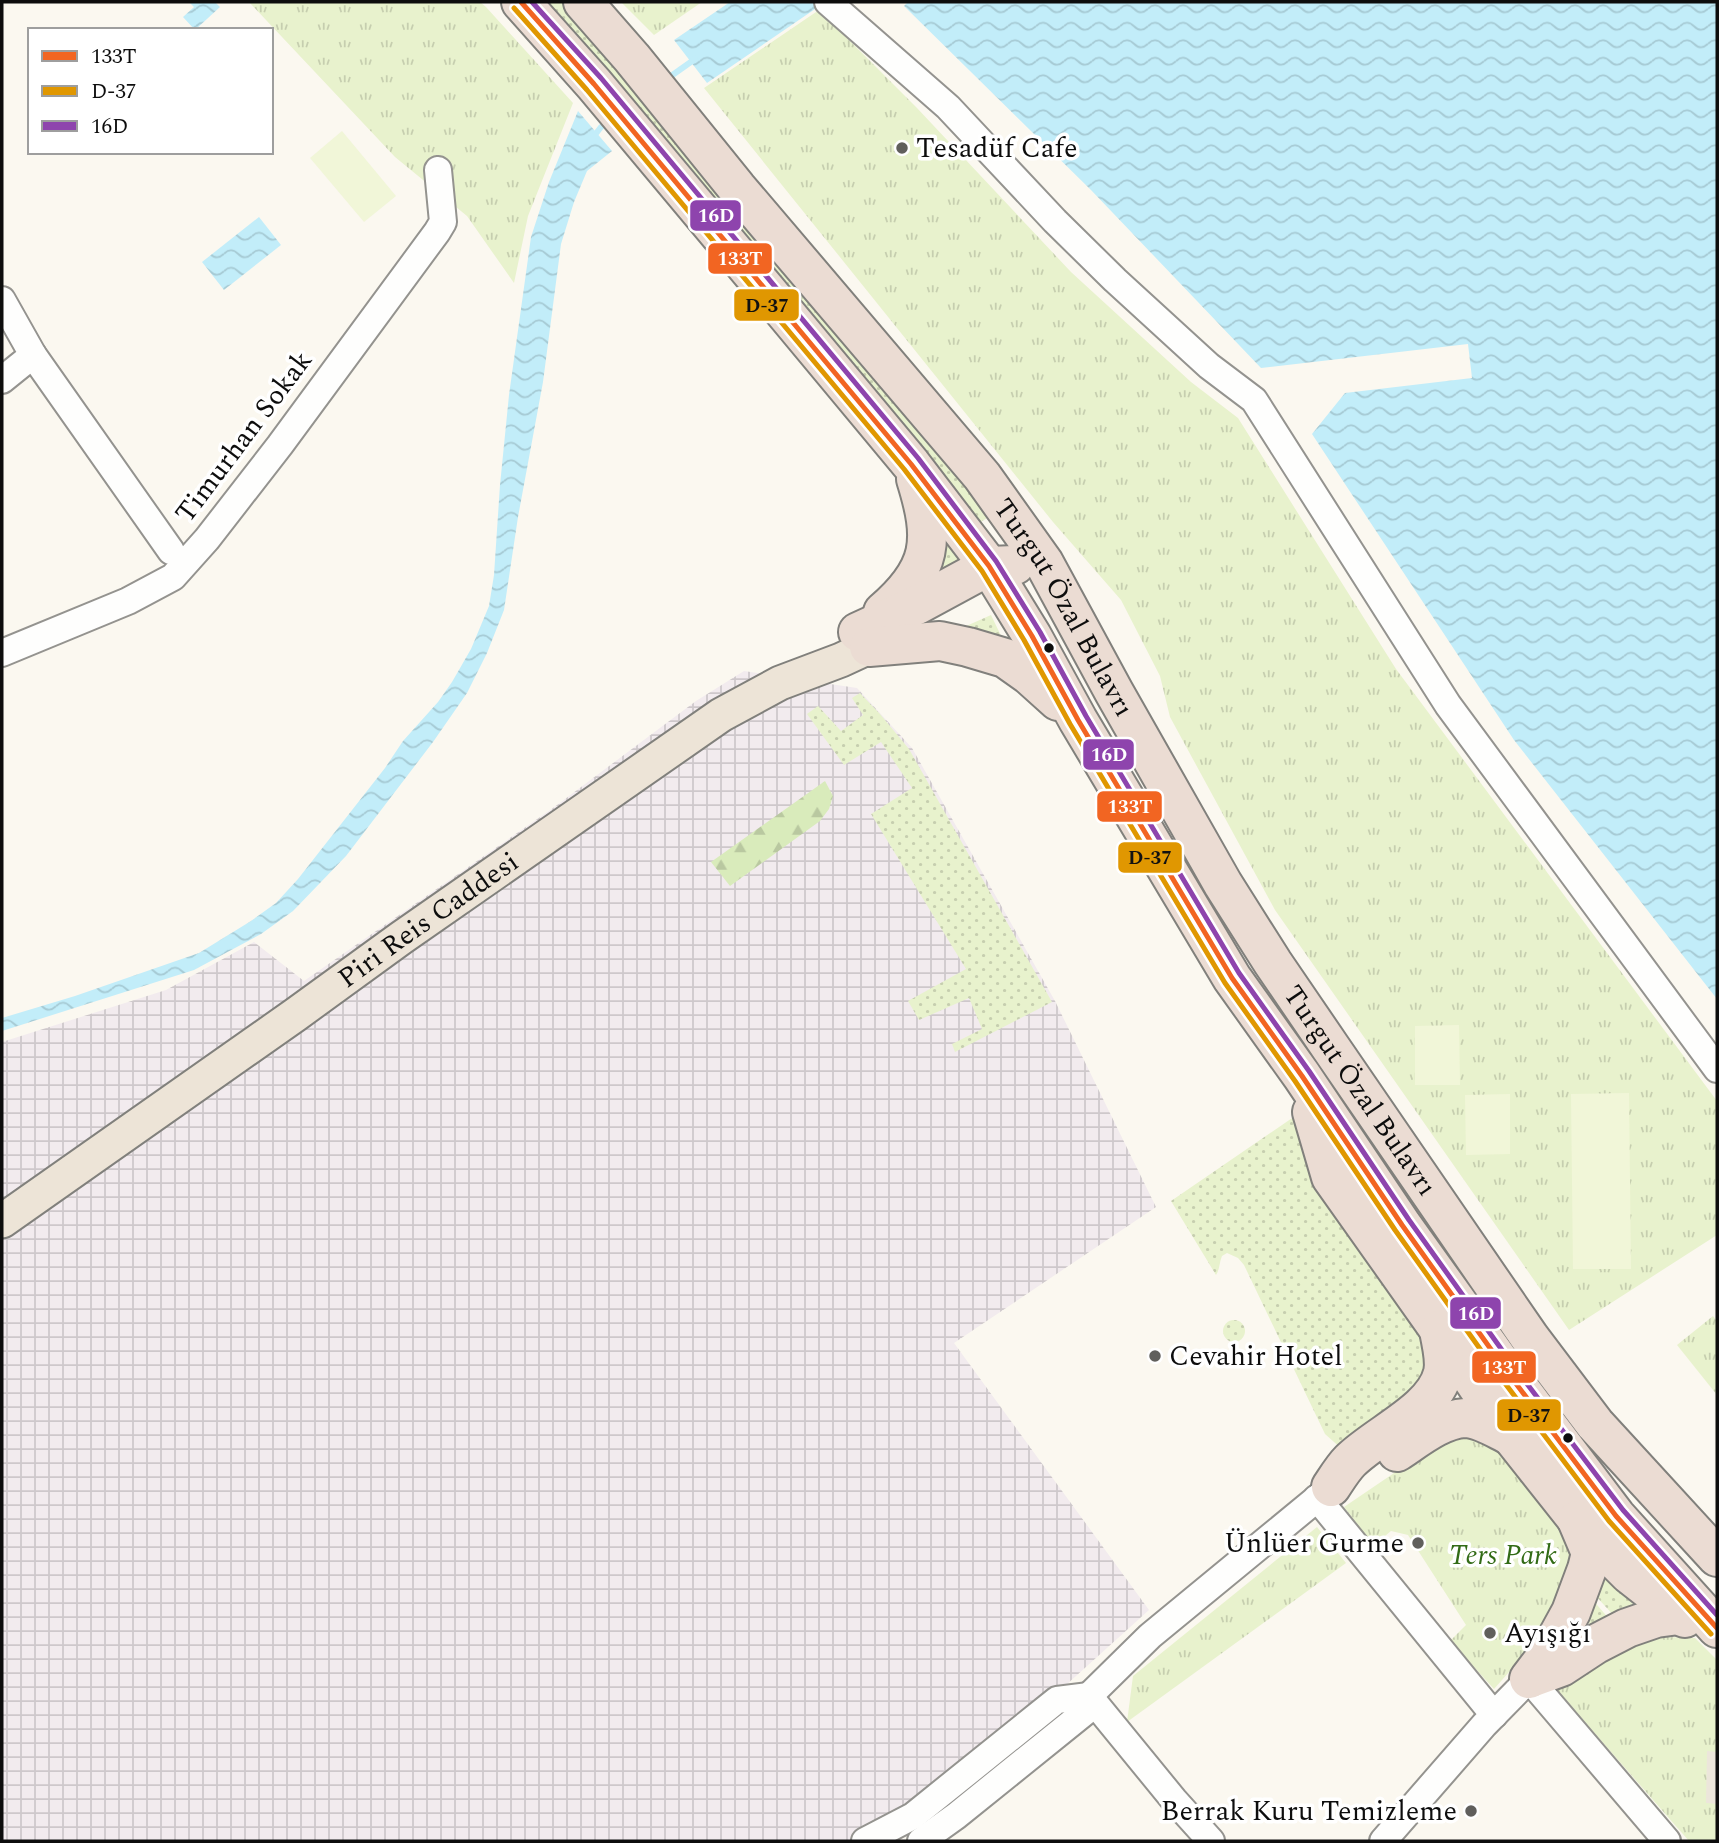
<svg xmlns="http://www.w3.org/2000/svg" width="1719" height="1843" viewBox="0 0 1719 1843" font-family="Spectral,serif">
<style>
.industrial{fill:url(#industrial-grid)}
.grass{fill:url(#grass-dots)}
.forest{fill:url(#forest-firs)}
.park{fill:url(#park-tufts)}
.pitch{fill:#f1f6d8}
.plaza{fill:#ece6db}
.water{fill:url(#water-waves)}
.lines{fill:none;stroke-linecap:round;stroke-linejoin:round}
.stream{stroke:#c2edf9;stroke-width:6}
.minor-casing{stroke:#94938f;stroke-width:30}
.major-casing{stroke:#81807c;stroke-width:37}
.highway-casing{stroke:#81807c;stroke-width:42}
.minor{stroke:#fefefd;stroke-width:26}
.major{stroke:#ede4d7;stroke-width:33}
.highway{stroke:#ebdcd3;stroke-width:38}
.bus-1-casing{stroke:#fff;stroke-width:10}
.bus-2-casing{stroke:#fff;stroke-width:10}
.bus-3-casing{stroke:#fff;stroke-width:10}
.bus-1{stroke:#f26522;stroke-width:5}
.bus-2{stroke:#e09701;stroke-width:5}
.bus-3{stroke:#8e44ad;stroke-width:5}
.poi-dot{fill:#605f5c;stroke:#fff;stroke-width:2.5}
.bus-dot{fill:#0d0d0d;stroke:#fff;stroke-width:2.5}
.labels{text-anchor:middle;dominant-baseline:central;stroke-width:7;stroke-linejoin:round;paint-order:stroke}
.poi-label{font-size:28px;fill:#0d0d0d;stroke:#fff;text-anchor:start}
.street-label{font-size:28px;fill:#0d0d0d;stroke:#fff}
.park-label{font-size:28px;font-style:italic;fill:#326b16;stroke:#fff}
.line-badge{stroke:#fff;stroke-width:2.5}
.badge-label{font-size:19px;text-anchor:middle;font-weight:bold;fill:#fff}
.pale-badge-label{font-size:19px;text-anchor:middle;font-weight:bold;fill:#111}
</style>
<defs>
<pattern id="industrial-grid" width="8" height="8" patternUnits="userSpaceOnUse" patternTransform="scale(1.75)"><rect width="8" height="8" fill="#f2ebee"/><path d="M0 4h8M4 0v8" fill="none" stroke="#cec8cb"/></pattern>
<pattern id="grass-dots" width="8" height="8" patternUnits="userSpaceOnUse" patternTransform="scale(1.75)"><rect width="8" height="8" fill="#e8f2cd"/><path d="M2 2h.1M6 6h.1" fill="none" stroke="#c6ceaf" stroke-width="1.8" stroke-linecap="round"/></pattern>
<pattern id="forest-firs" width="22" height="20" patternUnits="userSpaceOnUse" patternTransform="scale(1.75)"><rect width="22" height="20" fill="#d9ebbb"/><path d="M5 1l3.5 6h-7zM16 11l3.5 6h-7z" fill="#b9c8a0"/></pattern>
<pattern id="park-tufts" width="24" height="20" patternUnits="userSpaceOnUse" patternTransform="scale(1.75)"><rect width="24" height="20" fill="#e8f2cd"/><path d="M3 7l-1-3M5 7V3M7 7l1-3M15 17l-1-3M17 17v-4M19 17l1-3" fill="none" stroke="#c6ceaf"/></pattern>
<pattern id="water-waves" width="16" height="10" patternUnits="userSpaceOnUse" patternTransform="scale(1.75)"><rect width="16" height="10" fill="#c2edf9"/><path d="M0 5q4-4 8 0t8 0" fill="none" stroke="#a6cad4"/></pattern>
</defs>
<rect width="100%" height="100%" fill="#fbf8f0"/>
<path class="industrial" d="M744 671 857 688 912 748 1055 1001 1156 1207 954 1343 1149 1610 918 1819 870 1841H2V1042L166 990 254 942 304 981 553 808 696 701Z"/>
<g class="grass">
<path d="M545 2H564L992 515 979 523Z"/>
<path d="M947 541 967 570 932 586 944 558Z"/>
<path d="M991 615 1005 644 955 631Z"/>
<path d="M860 693 880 714 909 749 1052 1002 955 1052 952 1044 982 1029 969 998 919 1020 908 1001 966 969 871 814 912 788 881 742 844 765 807 714 818 706 841 731 863 715 852 698Z"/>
<path d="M1298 1114 1434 1346 1429 1379 1343 1450 1325 1434 1244 1265 1238 1258 1227 1253 1222 1256C1219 1263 1220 1269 1216 1275L1171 1201Z"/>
<circle cx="1234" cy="1331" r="11"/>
<path d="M1602 1573 1637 1608 1616 1618 1593 1593Z"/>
<path d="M1592 1599 1610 1620 1594 1629 1583 1616Z"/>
</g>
<path class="forest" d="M825 781 833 796 829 809 820 821 730 886 711 862Z"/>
<g class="park">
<path d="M249 2H480L486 7 573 103 528 216 514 283 467 216 395 157Z"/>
<path d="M621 2H702L654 35Z"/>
<path d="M819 10 917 108 1071 272 1191 382 1238 418 1396 669 1717 1101V1235L1569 1330 1275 910 1170 717 1160 676 1121 600 1053 522 704 88Z"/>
<path d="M1713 1316 1717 1321V1395L1677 1345Z"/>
<path d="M1464 1432 1497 1444 1578 1541 1570 1575 1527 1652 1494 1689 1450 1641 1466 1625 1408 1535 1391 1531 1373 1546 1344 1507 1450 1435Z"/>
<path d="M1317 1527 1346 1563 1127 1722 1133 1676Z"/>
<path d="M1639 1636 1695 1638 1717 1660V1841H1689L1554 1687Z"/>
</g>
<g class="pitch">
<path d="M342 131 396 196 364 222 310 158Z"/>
<path d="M1459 1025 1460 1085H1415V1026Z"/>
<path d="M1629 1093 1631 1269H1573L1571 1094Z"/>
<path d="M1510 1094V1154L1466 1155 1465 1095Z"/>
</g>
<path class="plaza" d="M1707 1751 1717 1752V1804L1706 1803Z"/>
<g class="water">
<path d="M189 2H215L220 7 195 30 183 17 194 7Z"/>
<path d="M730 2H812L818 7 707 83 674 40Z"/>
<path d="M908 2H1717V999L1514 740 1312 434 1345 393 1472 378 1468 344 1261 368 1091 190 904 6Z"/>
<path d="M578 111 612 151 587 171 574 202 561 244 543 382 518 517 504 610 487 653 467 693 433 742 346 856 293 911 261 934 194 970 2 1031V1018L75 996 199 953 251 921 276 903 298 879 385 768 403 741 438 702 452 682 471 649 489 606 494 575 500 485 509 395 531 237 549 182Z"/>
<path d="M259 217 281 245 224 290 202 262Z"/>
</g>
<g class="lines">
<g class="stream">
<path d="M664 81 695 59"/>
<path d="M591 140 601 127 610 120"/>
</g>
<defs>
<g id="minor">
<path d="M828 2 948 107 1055 221 1115 280 1209 366 1254 400 1448 705 1717 1069"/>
<path d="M2 300 33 355 2 380"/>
<path d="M33 355 171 551"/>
<path d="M2 653 128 601 173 577 207 539 280 445 437 232 443 222 438 170"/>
<path d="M1317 1498 1494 1715"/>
<path d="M1089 1696 1174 1800 1211 1841"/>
<path d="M865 1841 913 1816 1057 1700 1089 1696"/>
<path d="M921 1841 956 1816 1085 1712 1089 1696 1150 1636 1331 1487"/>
<path d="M1383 1841 1484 1725 1529 1679 1667 1841"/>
</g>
<g id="major">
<path id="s1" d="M2 1221 295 1015 401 938 721 715 780 683 841 660 869 647"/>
</g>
<g id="highway">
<path d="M521 2 594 84 767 291 911 464 989 566 1032 636 1078 720 1232 978 1302 1076 1402 1225 1505 1369 1616 1516 1717 1628"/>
<path id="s2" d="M583 2 632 58 737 188 982 476 1044 563 1114 692 1223 884 1273 963 1331 1048 1530 1338 1595 1424 1717 1557"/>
<path d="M883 612C933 569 935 540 916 479"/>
<path d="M858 632 917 605 989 566 1015 565"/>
<path d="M869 647 940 641 968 647 1005 658 1029 675 1058 701"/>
<path d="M1312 1112 1331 1177 1438 1328 1511 1436 1576 1518 1609 1554 1629 1574 1685 1618"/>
<path d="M1397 1452C1417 1439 1441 1419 1465 1418 1480 1418 1498 1430 1511 1436"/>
<path d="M1331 1487C1337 1478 1343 1468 1350 1461 1377 1434 1434 1411 1443 1373 1446 1359 1441 1343 1439 1330"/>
<path d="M1531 1678 1561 1667 1596 1644 1627 1628 1656 1618 1679 1615"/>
<path d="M1529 1679 1548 1654 1571 1612 1587 1569 1591 1553 1577 1520"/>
</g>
</defs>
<use href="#minor" class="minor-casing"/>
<use href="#major" class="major-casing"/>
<use href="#highway" class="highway-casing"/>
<use href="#minor" class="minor"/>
<use href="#major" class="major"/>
<use href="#highway" class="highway"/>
<defs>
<path id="bus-1" d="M521 2 594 84 911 464 989 566 1032 636 1078 720 1232 978 1302 1076 1402 1225 1505 1369 1616 1516 1717 1628"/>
<path id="bus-2" d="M514 8 587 90 904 469 982 571 1024 640 1070 724 1225 983 1295 1081 1395 1230 1498 1374 1609 1521 1711 1634"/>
<path id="bus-3" d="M532 2 601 78 918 458 996 561 1040 632 1086 716 1239 973 1309 1071 1409 1220 1512 1364 1623 1510 1717 1615"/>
</defs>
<use href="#bus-1" class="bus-1-casing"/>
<use href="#bus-2" class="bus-2-casing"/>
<use href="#bus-3" class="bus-3-casing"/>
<use href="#bus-1" class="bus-1"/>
<use href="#bus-2" class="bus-2"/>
<use href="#bus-3" class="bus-3"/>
</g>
<g class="poi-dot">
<circle cx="902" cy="148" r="7"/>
<circle cx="1155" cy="1356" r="7"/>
<circle cx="1418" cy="1543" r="7"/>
<circle cx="1490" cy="1633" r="7"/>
<circle cx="1471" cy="1811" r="7"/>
</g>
<g class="bus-dot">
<circle cx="1049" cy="648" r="6"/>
<circle cx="1568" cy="1438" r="6"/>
</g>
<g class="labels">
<g class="poi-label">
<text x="916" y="148">Tesadüf Cafe</text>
<text x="1169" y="1356">Cevahir Hotel</text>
<text x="1404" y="1543" text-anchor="end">Ünlüer Gurme</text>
<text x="1504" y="1633">Ayışığı</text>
<text x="1457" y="1811" text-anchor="end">Berrak Kuru Temizleme</text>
</g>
<g class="street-label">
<text transform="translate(244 437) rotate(-53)">Timurhan Sokak</text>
<text stroke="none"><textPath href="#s2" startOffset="775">Turgut Özal Bulavrı</textPath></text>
<text stroke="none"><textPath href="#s1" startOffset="522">Piri Reis Caddesi</textPath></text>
<text stroke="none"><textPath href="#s2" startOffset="1342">Turgut Özal Bulavrı</textPath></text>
</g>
<g class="park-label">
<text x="1503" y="1555">Ters Park</text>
</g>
</g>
<g class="line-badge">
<rect x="689" y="199" width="53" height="33" rx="7" fill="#8e44ad"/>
<rect x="707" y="242" width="66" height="33" rx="7" fill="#f26522"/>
<rect x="733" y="288" width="67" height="34" rx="7" fill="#e09701"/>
<rect x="1082" y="738" width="53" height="33" rx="7" fill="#8e44ad"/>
<rect x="1096" y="790" width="67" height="33" rx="7" fill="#f26522"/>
<rect x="1117" y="841" width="66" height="33" rx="7" fill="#e09701"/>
<rect x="1449" y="1296" width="53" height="34" rx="7" fill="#8e44ad"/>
<rect x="1471" y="1350" width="66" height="34" rx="7" fill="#f26522"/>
<rect x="1496" y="1398" width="66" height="34" rx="7" fill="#e09701"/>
</g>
<g class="badge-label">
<text x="716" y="222">16D</text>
<text x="740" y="265">133T</text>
<text x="1109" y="761">16D</text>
<text x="1130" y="813">133T</text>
<text x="1476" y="1320">16D</text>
<text x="1504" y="1374">133T</text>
</g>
<g class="pale-badge-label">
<text x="767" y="312">D-37</text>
<text x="1150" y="864">D-37</text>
<text x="1529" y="1422">D-37</text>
</g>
<rect width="1719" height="1843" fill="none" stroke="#0d0d0d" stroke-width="7"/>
<rect x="28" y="28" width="245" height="126" fill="#ffffff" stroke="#9e9e9e" stroke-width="2"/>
<rect x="42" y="51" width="35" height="10" fill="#f26522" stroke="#9e9e9e" stroke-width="2"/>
<text x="91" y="63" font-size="21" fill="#0d0d0d">133T</text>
<rect x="42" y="86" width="35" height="10" fill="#e09701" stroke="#9e9e9e" stroke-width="2"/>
<text x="91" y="98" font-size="21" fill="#0d0d0d">D-37</text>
<rect x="42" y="121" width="35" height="10" fill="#8e44ad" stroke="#9e9e9e" stroke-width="2"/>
<text x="91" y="133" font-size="21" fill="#0d0d0d">16D</text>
</svg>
